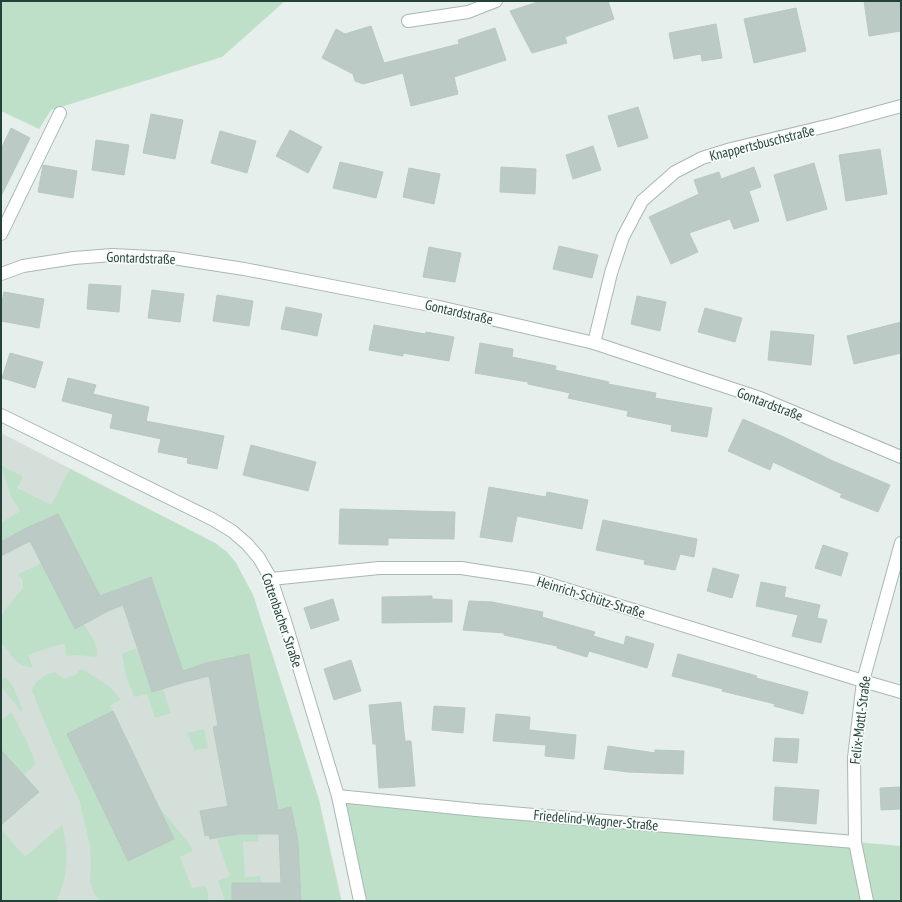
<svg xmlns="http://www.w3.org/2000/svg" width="902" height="902" viewBox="0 0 902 902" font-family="'PT Sans Narrow',sans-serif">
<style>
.built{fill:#d4dfda}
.green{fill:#bfe0c8}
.building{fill:#bbcac4;stroke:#b8c9c2}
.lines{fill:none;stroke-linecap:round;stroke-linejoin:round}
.minor-casing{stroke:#a8b8b2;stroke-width:14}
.minor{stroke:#fff;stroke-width:12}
.labels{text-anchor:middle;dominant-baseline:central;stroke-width:3.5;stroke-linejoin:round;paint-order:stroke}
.street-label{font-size:14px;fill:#24423a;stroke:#f7fbf9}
</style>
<rect width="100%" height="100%" fill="#e6efeb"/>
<path class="built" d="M1 433 215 543 227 552 236 563 253 595 319 800 342 901H1Z"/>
<g class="green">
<path d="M1 1H285L222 57 51 110 39 129 1 111Z"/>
<path d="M1 465 22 476V480L17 488 51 505 70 469 215 543 227 552 236 563 253 595 319 800 341 901H301L298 836H279L282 831 249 655 206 663 183 671 151 577 100 596 58 514 24 529 1 542V523L20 511 11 497Z"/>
<path d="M42 563 75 629 84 624C89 633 100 646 97 657L77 655 66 656 65 644 54 646 28 655 33 667C15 668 11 652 1 642V617L8 606 23 588V581L18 574Z"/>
<path d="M136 648 152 692 163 689 171 713 155 718 147 694 135 697 134 696 126 676 122 654Z"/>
<path d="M82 669 110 687 121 700 110 705 113 711 67 734 128 861 174 839 159 807 188 842 193 851 180 857 192 888 206 886 208 893V901H100L94 893 90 882 91 864 90 846 80 802 52 740 32 691C36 679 44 675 55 672L64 679 77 674 79 670Z"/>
<path d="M6 677 13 686 22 709 21 712 1 686V680Z"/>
<path d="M11 712 27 742 36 764 24 775 1 750V721Z"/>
<path d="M204 729 208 748 195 750 187 733Z"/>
<path d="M338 796 901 846V901H361Z"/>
<path d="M62 825C69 849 69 879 56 901L1 900V829L25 857Z"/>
<path d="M231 825 249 834H258V841L243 842 245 877 260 876 261 883H232V901H225L218 881 230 876 217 840 233 835Z"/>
</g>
<g class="building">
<path d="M541 1H608L614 19 565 37 567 43 532 53 510 11Z"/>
<path d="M864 1H901V31L869 36Z"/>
<path d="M796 8 806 51 754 63 744 19Z"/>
<path d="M716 24 722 58 702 61 701 54 674 59 669 33Z"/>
<path d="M371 26 384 63 459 44 458 40 495 28 506 60 454 77 458 94 411 106 403 73 363 84 355 81 353 74 322 58 336 29 345 34Z"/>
<path d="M638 107 648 138 618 147 608 116Z"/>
<path d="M151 114 183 120 175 159 143 153Z"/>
<path d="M11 128 30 138 1 196V149Z"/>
<path d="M290 130 322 147 308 173 276 156Z"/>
<path d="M220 131 256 141 247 173 211 163Z"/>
<path d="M96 140 129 145 124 175 92 170Z"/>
<path d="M593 146 601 170 573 179 566 155Z"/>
<path d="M880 149 887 194 846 201 839 155Z"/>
<path d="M340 162 383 172 376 198 333 188Z"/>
<path d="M814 163 827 209 787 221 774 175Z"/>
<path d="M43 165 77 171 73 198 38 192Z"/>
<path d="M501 167 536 169 535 194 500 192Z"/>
<path d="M754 167 761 187 749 191 759 221 734 229 730 219 689 233 698 252 671 264 649 217 699 194 694 180 719 172 721 179Z"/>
<path d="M409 168 440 174 434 204 403 197Z"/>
<path d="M559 246 598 255 592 278 553 269Z"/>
<path d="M429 247 461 253 455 282 423 277Z"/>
<path d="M89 284 121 286 119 312 87 309Z"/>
<path d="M152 290 184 294 180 322 148 318Z"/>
<path d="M4 292 44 299 39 328 1 321V307Z"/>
<path d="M217 295 253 301 249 326 213 321Z"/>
<path d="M637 296 666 302 660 331 631 324Z"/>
<path d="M286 307 322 314 317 336 281 329Z"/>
<path d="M705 308 742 318 735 342 698 332Z"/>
<path d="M901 322V353L854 364 847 336Z"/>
<path d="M374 325 425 334 426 332 454 337 449 361 403 353V356L369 350Z"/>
<path d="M771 331 814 335 811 365 768 360Z"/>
<path d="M480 343 513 349 512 357 556 366 555 370 609 382 608 384 656 393 655 398 712 408 707 437 671 431 672 425 627 416 628 411 568 398 570 393 528 384V382L475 373Z"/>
<path d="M10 353 43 362 35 388 2 378Z"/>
<path d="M68 378 96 385 93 394 149 407 146 421 224 436 217 469 187 463 188 458 158 452 161 439 110 428 113 414 62 401Z"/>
<path d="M743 419 784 437 833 461 890 485 878 512 840 497 842 494 773 462 770 470 728 451Z"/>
<path d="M251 445 316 462 308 491 243 475Z"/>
<path d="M489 487 546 497 547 492 588 500 582 529 517 516 512 542 480 537Z"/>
<path d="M340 509 455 512 454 539 388 538V545L339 544Z"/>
<path d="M58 514 100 596 151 577 183 671 206 663 249 654 278 810 291 807 298 841 301 901H232V883H281L279 834H239L210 839 209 835 205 836 200 811 228 806 213 727 218 726 209 676 185 682 152 692 123 605 108 611 75 629 30 541 1 556V542L24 529Z"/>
<path d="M603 520 697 539 694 557 680 554 675 570 644 564 645 560 596 550Z"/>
<path d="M823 545 848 553 841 576 815 568Z"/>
<path d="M713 568 739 575 732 598 707 591Z"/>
<path d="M761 582 786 587 784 597 820 605 817 618 827 620 821 643 792 636 798 615 756 606Z"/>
<path d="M432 596V599L452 600V622L382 623V597Z"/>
<path d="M333 599 339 620 311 629 304 608Z"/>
<path d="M469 601 492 602 543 612 542 617 595 632 593 636 624 645 626 636 654 644 647 668 589 651 587 657 557 648V646L504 635V633L463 630Z"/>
<path d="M678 654 757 676 756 678 808 692 803 714 774 706 775 704 722 691 723 689 672 676Z"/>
<path d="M351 660 361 691 334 700 324 669Z"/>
<path d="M401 702 405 741H411L415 786 379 788 376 744H373L369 705Z"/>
<path d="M434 706 465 708 463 733 432 730Z"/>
<path d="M113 711 174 839 128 861 67 734Z"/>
<path d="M496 714 530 717 529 730 576 735 574 759 545 756 546 745 493 741Z"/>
<path d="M775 738 799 739 797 763 773 761Z"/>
<path d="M608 746 655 753V750L684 751 683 774 628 772 604 769Z"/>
<path d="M1 750 39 792 1 825Z"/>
<path d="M775 787 819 790 816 824 773 820Z"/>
<path d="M901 787V809L881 810 880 788Z"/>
</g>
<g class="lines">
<defs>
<g id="minor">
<path d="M408 21 468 12 496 1"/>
<path d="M1 234 60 113"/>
<path d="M1 274 23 266 74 258 112 255 173 258 244 269 435 306 594 343 760 398 901 457"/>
<path d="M594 343 611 273 623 237 642 201 675 172 702 158 731 149 835 124 901 106"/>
<path d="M1 415 212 519 232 531 247 544 259 558 271 579 285 621 338 796 360 901"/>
<path d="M271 579 379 568H461L533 579 863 681 901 692"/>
<path d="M338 796 476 810 855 842"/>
<path d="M867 901 855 842 854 758 863 681 901 543"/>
</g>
</defs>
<use href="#minor" class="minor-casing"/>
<use href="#minor" class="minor"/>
</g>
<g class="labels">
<g class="street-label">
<text transform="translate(762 143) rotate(-14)">Knappertsbuschstraße</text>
<text transform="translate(141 258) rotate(2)">Gontardstraße</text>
<text transform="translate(459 312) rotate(13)">Gontardstraße</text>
<text transform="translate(770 404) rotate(21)">Gontardstraße</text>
<text transform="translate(591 597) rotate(17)">Heinrich-Schütz-Straße</text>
<text transform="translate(282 620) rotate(71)">Cottenbacher Straße</text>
<text transform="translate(860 720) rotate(-83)">Felix-Mottl-Straße</text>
<text transform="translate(596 820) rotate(5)">Friedelind-Wagner-Straße</text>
</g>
</g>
<rect width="902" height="902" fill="none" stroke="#24423a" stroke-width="4"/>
</svg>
